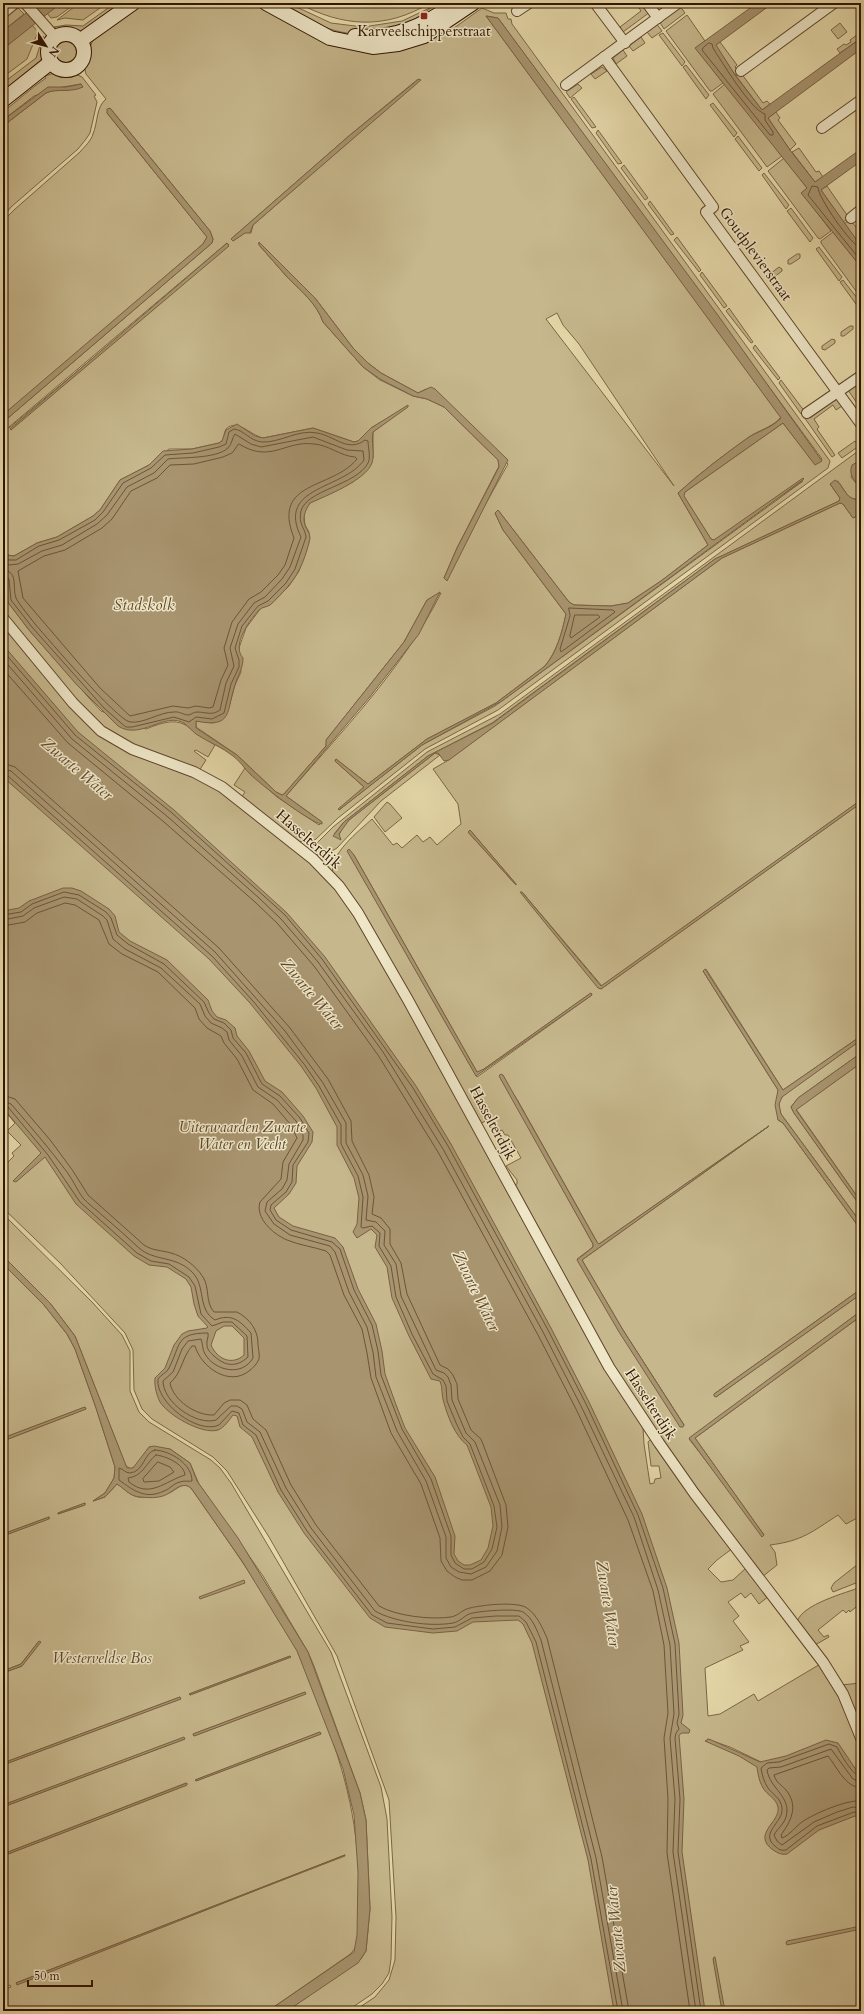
<svg xmlns="http://www.w3.org/2000/svg" width="864" height="2014" viewBox="0 0 864 2014" font-family="Cardo,serif">
<style>
.green{fill:#c6b78c;stroke:#7c6646;fill-rule:evenodd}
.water{fill:#a89570;stroke:#786143;fill-rule:evenodd}
.lines{fill:none;stroke-linecap:round;stroke-linejoin:round}
.shore{stroke:#6c5438;stroke-width:1}
.street-casing{stroke:#5e452a;stroke-width:12}
.secondary-casing{stroke:#311400;stroke-width:16}
.street{stroke:#eee6c7;stroke-width:10}
.secondary{stroke:#eee6c7;stroke-width:14}
.poi-dot{fill:#8f2418;stroke:#eee6c7;stroke-width:1.5}
.labels{text-anchor:middle;dominant-baseline:central;stroke-width:3;stroke-linejoin:round;paint-order:stroke}
.poi-label{font-size:15px;fill:#311400;stroke:#eee6c7}
.street-label{font-size:15px;fill:#311400;stroke:#eee6c7}
.park-label{font-size:15px;font-style:italic;fill:#5e452a;stroke:#eee6c7}
.water-label{font-size:16px;font-style:italic;fill:#61482d;stroke:#eee6c7}
</style>
<rect width="100%" height="100%" fill="#e5d8a9"/>
<filter id="stains"><feTurbulence type="fractalNoise" baseFrequency=".005" numOctaves="4"/><feColorMatrix values="0 0 0 0 .2 0 0 0 0 .09 0 0 0 0 .02 0 0 0 .5 -.17"/></filter>
<radialGradient id="worn" r=".72"><stop offset=".6" stop-color="#630" stop-opacity="0"/><stop offset="1" stop-color="#630" stop-opacity=".3"/></radialGradient>
<g class="green">
<path d="M61 3H76L57 17 51 18 47 13Z"/>
<path d="M79 3H107L83 20 65 18 57 20Z"/>
<path d="M115 3H126L80 33 61 31 54 27 66 25 83 26Z"/>
<path d="M146 3H254L324 39 434 36 445 31 447 33 482 8 494 13H506L508 19H511L512 24 830 461 828 468 498 710 425 749 338 818 315 840 296 842 241 798 245 792 234 785 245 768 277 797 319 825 322 822 286 796C341 732 403 669 441 593L427 600 404 642 327 739 326 746 284 794 282 795 276 792 237 755 196 727V721L213 723 229 707 235 685 241 672 239 648 246 628 261 608 270 605 289 586 299 571 309 542V532L305 525 304 516 305 510 310 503 353 482 373 458V432L408 406 371 428 358 441 354 442 313 428 263 438C250 435 237 418 226 429 224 432 224 438 222 441L219 443 192 449H169L149 465 120 480 100 510 93 516 57 537 37 543 14 556 7 555 3 551V416L8 418 212 243 213 239 210 231 110 108 107 113 207 237 203 244 3 416V226L8 216 14 210 80 152C85 146 91 141 93 134 98 122 96 107 106 99L86 74 84 65 90 47 93 40 108 28 137 7ZM486 16 498 18 822 459 815 464 783 423 685 492 683 495 711 539 714 540 803 481 495 706 422 745 339 810 364 787 335 761 336 759 368 784 427 739 496 703 545 666C557 651 562 633 566 614L503 530 495 513 498 510 569 602 574 605 611 606 628 603 661 581 708 545 678 493C700 473 725 454 749 437 759 430 773 427 781 417ZM418 79 419 81 253 225 251 233 246 232 233 241 231 239 350 135ZM259 242 315 298 353 348 368 363 381 373 418 393 426 389 508 464 444 578 457 548 499 466 498 460 444 407 427 399 413 396 380 380 363 367 323 322C317 304 302 291 288 278 278 267 269 256 259 245ZM227 243 229 245 9 428V427ZM557 313 563 325 579 344 674 486 546 319Z"/>
<path d="M275 3H288L331 23 363 27 402 21 434 6 412 21 415 25C397 28 374 35 357 34 327 33 301 16 275 3Z"/>
<path d="M298 3H430C385 30 343 27 298 3Z"/>
<path d="M486 3H513L501 7Z"/>
<path d="M636 3H643L650 12 623 32 620 27 641 11Z"/>
<path d="M680 6 685 13 664 29 659 21Z"/>
<path d="M18 8 24 14 3 31V19Z"/>
<path d="M687 15 705 41 696 48 723 83 712 91H710L666 31Z"/>
<path d="M656 23 662 31 652 38 647 32Z"/>
<path d="M840 23 847 32 838 39 831 30Z"/>
<path d="M32 25 38 32 27 59 3 77V49Z"/>
<path d="M663 33 685 62 682 66 659 35Z"/>
<path d="M857 35 860 39 840 53 837 49 844 44 846 45 851 42 850 40Z"/>
<path d="M43 36 45 41 41 60 3 92V83L36 58Z"/>
<path d="M641 37 645 43 633 51 629 46Z"/>
<circle cx="66" cy="53" r="12"/>
<path d="M720 42 737 65 735 67 739 72 735 75 715 45Z"/>
<path d="M623 50 627 56 616 64 613 58Z"/>
<path d="M686 65 709 95 706 99 683 67Z"/>
<path d="M602 67 607 71 595 79 591 74Z"/>
<path d="M54 73 67 75 73 73 82 77 96 95 94 96 97 102 90 133 86 139 78 149 11 207 3 217V126L46 93C60 86 64 96 81 84L63 87 34 96 3 120V112C18 100 30 89 46 78L45 76Z"/>
<path d="M741 73 763 103 767 101 770 104 762 110 736 76Z"/>
<path d="M578 84 582 88 570 98 566 92Z"/>
<path d="M725 84 782 156 767 167 713 94Z"/>
<path d="M574 97 596 127 592 128 571 99Z"/>
<path d="M713 103 737 133 734 137 710 105Z"/>
<path d="M776 112 780 118 778 120 796 144 790 150 768 118Z"/>
<path d="M598 130 619 159 622 163 618 164 596 133Z"/>
<path d="M738 136 762 168 759 171 735 139Z"/>
<path d="M799 148 816 172 819 171 823 177 815 182 792 152Z"/>
<path d="M784 158 807 188 802 193 831 231 820 239 818 238 768 171Z"/>
<path d="M624 165 648 198 645 200 621 168Z"/>
<path d="M764 173 789 205 786 209 762 175Z"/>
<path d="M827 186 847 215V219L843 222 821 190Z"/>
<path d="M650 201 674 234 671 235 648 204Z"/>
<path d="M791 208 813 238 810 242 787 211Z"/>
<path d="M848 221H851L861 233V246L844 224Z"/>
<path d="M833 232 861 267V298L821 243V241Z"/>
<path d="M677 237 701 270 699 272 674 240Z"/>
<path d="M819 247 842 277 839 281 816 249Z"/>
<path d="M797 254H800V258L791 264H788V260Z"/>
<path d="M779 267 782 269V271L773 278 770 277V274Z"/>
<path d="M702 272 727 306 724 308 700 275Z"/>
<path d="M843 280 861 303V311L840 282Z"/>
<path d="M729 308 753 342 751 343 726 311Z"/>
<path d="M850 326H853V329L844 336H841V332Z"/>
<path d="M832 339 835 340V343L825 350 822 349V346Z"/>
<path d="M755 345 780 378 778 380 753 348Z"/>
<path d="M781 380 805 412 801 414 779 383Z"/>
<path d="M861 382V409L848 390Z"/>
<path d="M835 397 842 406 836 410 833 405 814 419 819 427 817 429 835 455 832 457 804 417 806 414 810 418 831 402Z"/>
<path d="M855 441 859 446 842 458 838 453Z"/>
<path d="M861 449V460L858 461 851 477 861 489V498C849 503 844 489 838 481L830 484 840 498 839 501 715 559 492 723 428 756 344 822 334 834 339 835 342 828 349 820 435 753 440 755 381 801 337 848 325 855H315L317 843 333 827 427 752 500 714Z"/>
<path d="M840 503 843 504 853 518 861 514V800L602 986 522 892 601 989 861 803V1036L783 1090 706 969 703 971 778 1090V1120L783 1123 861 1230V1289L714 1394 716 1397 861 1294V1311L689 1439 764 1535 695 1438 861 1316V1516L846 1524 838 1515C812 1532 802 1541 770 1545L775 1552 777 1565 762 1577 691 1483 630 1395 513 1186 517 1184V1180L506 1166 521 1158 508 1135H505L502 1130 498 1132 491 1118 480 1124 333 874C328 855 359 831 372 819L393 845 397 843 402 848 417 835 423 842 430 837 437 845 461 824 458 804 433 769 447 761 722 558ZM470 830 516 884V885L468 832ZM348 849 354 855 477 1072 479 1073 484 1069 588 995 591 993 592 995 477 1077ZM500 1074 518 1101 597 1242 599 1244 769 1126 582 1260 623 1330 684 1425 577 1259 593 1247V1244Z"/>
<path d="M3 570 7 601 29 630 89 698 101 711 146 729C185 713 183 726 215 745L208 757 196 750 194 751 206 760 199 771 146 752 103 729 45 665 3 612Z"/>
<path d="M3 623 87 722 218 788 328 877 357 918 643 1428 644 1444 650 1484 654 1483 655 1479 661 1478 659 1466H651L648 1442 651 1439 733 1548 717 1560 708 1569 721 1582 733 1580 746 1568 769 1596 759 1604 751 1593 745 1598 741 1593 728 1602 739 1616 733 1621 749 1642 740 1646 743 1650 705 1668 708 1716 720 1714 754 1694 758 1701 822 1663 854 1724 861 1743V2011H354L375 1997 389 1980 395 1960 396 1917 389 1800 337 1656 269 1537 227 1471 213 1457 152 1419 142 1409 134 1390 133 1350 125 1333 61 1264 3 1208V1167L14 1156 12 1153 21 1145 7 1131 15 1123 3 1109ZM707 1739 730 1747 761 1762 758 1764Z"/>
<path d="M387 802 390 804 402 818 385 832 374 817Z"/>
<path d="M861 1040V1053L798 1098 791 1107 794 1113 861 1207V1223L781 1114C778 1106 778 1100 785 1094Z"/>
<path d="M861 1063V1202L796 1109Z"/>
<path d="M3 1214 92 1302 122 1335 130 1351V1391L139 1412 149 1422 211 1460 220 1468 231 1483 331 1652 381 1787 387 1819 392 1917 391 1959 389 1973 382 1984 372 1994 347 2011H287L361 1959 366 1951 370 1909 366 1820 360 1793 314 1666 308 1652 263 1576 199 1484 190 1463 170 1449 149 1447 137 1465 131 1469 126 1466 75 1336 50 1303 3 1256Z"/>
<path d="M3 1264 44 1305 67 1334 75 1349 96 1408 115 1467 114 1478 105 1493 93 1501 105 1497 117 1484C124 1488 129 1495 138 1497 146 1498 161 1495 169 1493 177 1490 182 1481 191 1488 228 1541 266 1594 297 1650 306 1668 313 1688 320 1706 346 1774 360 1827 359 1901 358 1917 363 1945 349 1955L268 2011H3V1990L11 1987 10 1985 3 1988V1856L187 1785 186 1783 3 1854V1807L185 1739 184 1738 3 1805V1765L180 1699V1697L3 1763V1673L22 1666 39 1641 21 1664 3 1671V1536L50 1518 49 1517 3 1534V1441L86 1409 85 1407 3 1438ZM85 1503V1505L58 1514V1513ZM290 1656 291 1657 190 1695 189 1694ZM305 1692V1694L194 1736 193 1734ZM320 1732 321 1734 196 1781 195 1780ZM345 1855V1856L16 1983Z"/>
<path d="M858 1564 861 1565 860 1571 861 1581 833 1592 831 1588 834 1583Z"/>
<path d="M861 1587V1603L850 1612 849 1610 846 1613 843 1610 818 1630 824 1637 828 1635 829 1637 815 1645 797 1622C802 1604 846 1593 861 1587Z"/>
<path d="M861 1683V1733L841 1685Z"/>
</g>
<g class="water">
<path d="M39 3H61L3 49V31Z"/>
<path d="M757 3H773L716 45 735 75 762 110 861 38V49L768 118 790 150 815 182 861 149V161L821 190 861 246V267L801 193 807 188 695 48Z"/>
<path d="M486 16 498 18 717 314 822 461 815 465 783 423 685 492 684 496 711 539 714 540 803 478 804 479 502 701 422 745 339 810 338 809 364 787 335 761 336 759 368 784 427 739 496 703 545 666C557 652 562 632 566 614L503 530 495 513 498 510 569 602 574 605 611 606 628 603 661 581 708 545 678 493C700 473 725 454 749 437 759 431 773 427 781 418Z"/>
<path d="M419 79 421 80 253 225 250 233H245L233 241 231 239 350 135Z"/>
<path d="M81 84 83 87C71 93 57 88 46 93L3 126V120L48 87H66Z"/>
<path d="M110 108 210 231 213 239 212 243 8 418H5L3 416 5 413 203 244 207 237 107 113V109Z"/>
<path d="M259 242 315 298 353 348 368 363 381 373 418 393 431 387 435 389 508 460 447 581 444 578 457 548 499 467 498 460 444 407 427 399 413 396 380 379 363 367 323 322C317 304 301 291 288 278 278 267 269 256 259 245Z"/>
<path d="M227 243 229 246 11 430 10 429Z"/>
<path d="M408 405V407L373 432C371 442 375 454 372 463 366 480 326 496 310 503 306 509 302 517 305 525 306 530 310 532 310 538 307 553 300 573 289 585 287 588 273 603 270 605 267 607 262 607 259 610 250 620 231 645 243 658 243 669 238 674 235 685 226 710 234 729 196 721V728L237 755 276 792 282 795 284 794 326 746V740L404 642 427 600 440 592 419 634 369 698 286 796 322 822V824C310 823 260 784 250 774 244 768 240 761 233 756 222 747 208 742 196 734 192 731 189 727 185 724 166 710 141 741 118 726L76 684 29 630 7 601 3 570V551L7 555 14 556 37 543 57 537 93 516 100 510 120 480 149 465 163 451 192 449 219 443 222 441 226 430 237 424 255 436 263 438 313 428 354 442 358 441 371 428Z"/>
<path d="M861 460V489C855 481 848 475 852 465Z"/>
<path d="M835 480C845 486 847 504 861 498V514L853 518 843 504 840 503 722 558 449 760 444 761 438 753H435L349 820 339 834 341 840 333 836 344 822 428 756 493 723 715 559 839 501 840 498 830 484Z"/>
<path d="M3 645 78 732 174 810 287 913 325 957 416 1086 451 1144 551 1328 589 1402 642 1514 667 1588 679 1643 683 1715 681 1723 690 1730 689 1733H682L679 1735 684 1799 682 1852 705 2011H614L588 1860 532 1643 523 1624 518 1620 473 1622 457 1631 433 1633 385 1627 370 1618 304 1533 278 1492 252 1437 240 1427 237 1416 233 1415C229 1420 225 1427 218 1430 202 1435 168 1415 160 1402 157 1396 154 1386 155 1378L165 1368 174 1345 182 1334 188 1331 207 1328 208 1327 198 1316 194 1304 191 1287 186 1279 167 1267 149 1265 134 1256 76 1204 45 1157 16 1182 13 1181 41 1153 3 1108V911L19 908 29 901 63 888H72L81 891 109 909 115 916 119 932 130 941 167 960 208 1000 212 1011 217 1017 226 1020 235 1028 237 1036 249 1051 265 1081 282 1092 303 1116 313 1132 312 1142 297 1166 296 1183 289 1194 274 1208 279 1217 293 1226 335 1238 343 1247 358 1289 376 1324 382 1351 385 1374 395 1402 405 1428 435 1477 455 1536 454 1554 458 1561 464 1565H470L481 1560 488 1548 493 1526 491 1507 467 1445C455 1436 448 1417 444 1403 441 1395 443 1388 440 1381L431 1379 409 1336 392 1298 387 1267 375 1247 377 1235 371 1229 357 1238 353 1232 357 1224 359 1198 354 1178 337 1145V1127L316 1088 301 1066 250 1003 209 959 3 777ZM224 1326H232L244 1338V1355C232 1366 217 1359 211 1345L216 1331Z"/>
<path d="M861 800V803L601 989 598 988 520 892H522L601 986Z"/>
<path d="M470 830 516 884V885L468 832Z"/>
<path d="M349 849 354 855 477 1072 484 1069 588 995 591 993 592 995 476 1076 347 851Z"/>
<path d="M705 969 783 1090 861 1036V1040L782 1097 779 1104 781 1114 861 1223V1230L783 1123 778 1120 775 1105 778 1090 703 971Z"/>
<path d="M861 1053V1063L796 1110 861 1202V1207L794 1113 791 1107 798 1098Z"/>
<path d="M501 1074 503 1075 597 1242 599 1244 769 1126 582 1260 623 1330 684 1425 683 1427H680L619 1332 577 1260 593 1247V1244L499 1076Z"/>
<path d="M3 1256 50 1303 75 1336 127 1468H133L149 1447 154 1446 170 1449 190 1463 197 1481 238 1538 308 1652 360 1793 366 1820 370 1909 366 1951 358 1963 287 2011H268L354 1952 357 1935 358 1872 354 1815 343 1769 297 1651 242 1561 191 1488C181 1480 173 1493 163 1496 157 1498 148 1498 141 1497 130 1497 125 1489 117 1484L105 1497 93 1501 105 1493 114 1478 115 1467 96 1408 75 1349 67 1334 44 1305 3 1264Z"/>
<path d="M861 1289V1294L716 1397 714 1396V1394Z"/>
<path d="M861 1311V1316L695 1438 764 1535 762 1537 689 1438Z"/>
<path d="M85 1407 86 1409 3 1441V1438Z"/>
<path d="M85 1503V1505L58 1514V1513Z"/>
<path d="M49 1517V1519L3 1536V1534Z"/>
<path d="M244 1580 245 1583 200 1599 199 1597Z"/>
<path d="M39 1641 41 1642 22 1666 3 1673V1671L21 1664Z"/>
<path d="M290 1656 291 1657 190 1695 189 1694Z"/>
<path d="M305 1692 306 1694 194 1736 193 1734Z"/>
<path d="M180 1697 181 1699 3 1765V1763Z"/>
<path d="M320 1732 321 1734 196 1781 195 1780Z"/>
<path d="M184 1737 185 1739 3 1807V1805Z"/>
<path d="M709 1739 760 1762 786 1756 826 1740 838 1743 861 1777V1829L858 1817 855 1816 819 1830 787 1854C781 1855 778 1853 773 1850 751 1834 781 1822 778 1807 776 1798 767 1795 763 1788 759 1781 758 1774 757 1767L739 1756 705 1741Z"/>
<path d="M187 1783V1785L3 1856V1854Z"/>
<path d="M345 1855 17 1985 16 1983Z"/>
<path d="M861 1926V1929L787 1945 786 1943 787 1941Z"/>
<path d="M714 1957H715L725 2011H722L713 1959Z"/>
</g>
<g class="lines">
<g class="shore">
<path d="M709 43 712 44 713 48C722 62 751 110 765 114V120L773 132V135H770L702 50 703 48Z"/>
<path d="M861 248C852 247 817 196 818 187L812 186 808 195 861 261"/>
<path d="M239 444C271 464 285 440 314 444 329 445 340 456 355 457L357 459C332 490 271 480 294 538L285 565 278 575 261 592 249 599 232 622 224 648 228 665 221 680 213 707 209 708 196 706 188 708 173 706 130 716 100 688 23 598 18 571 44 556 65 550 102 528 112 519 131 491 157 478 170 465 194 464 223 457 232 453Z"/>
<path d="M3 557 9 560H16L39 546 59 540 95 520 103 512 123 483 151 468 165 455 193 453 219 447 226 444 229 432 234 429C244 430 250 441 262 442 280 443 298 429 317 433 335 436 348 453 365 440L368 441C368 447 371 457 368 463 357 485 306 490 301 511 298 525 305 527 306 537L295 569 286 583 268 601 258 606 242 626 235 648 239 660V667L231 684 224 713 212 719 196 717 189 722 174 717 132 727H126L121 723 104 708 32 627 11 600 9 579 3 575"/>
<path d="M3 564 9 565 18 564 42 551 62 545 97 524 107 515 127 487 154 473 168 459C183 457 216 459 228 448 232 444 232 438 235 434L251 444 261 447 313 437 347 450 363 451 364 460C343 490 276 486 301 537L290 567 282 579 265 597 254 603 238 624 230 648 234 666 226 683 220 710C212 716 206 712 197 712 193 712 191 715 188 715 184 715 179 711 174 712 159 712 144 724 130 722 117 720 48 639 35 624 29 616 22 608 17 600 11 590 20 571 3 570"/>
<path d="M569 608 613 610 615 612 561 652 560 649 570 616Z"/>
<path d="M575 615H598L600 617 571 638 570 636Z"/>
<path d="M3 651 75 735 172 813 285 915 322 959 413 1088 448 1146 548 1330 586 1404 638 1515 663 1588 675 1644 679 1714 677 1723 679 1729 676 1733 675 1738 680 1799 678 1852 701 2011"/>
<path d="M3 659 72 739 168 817 259 898 281 919 318 962 383 1052 443 1149 543 1332 581 1406 634 1517 658 1590 670 1645 674 1714 670 1738 675 1799 673 1852 696 2011"/>
<path d="M3 669 68 743 164 822 255 902 277 923 314 966 378 1055 438 1152 538 1335 576 1409 628 1520 653 1591 664 1645 668 1713 664 1738 668 1799 667 1853 690 2011"/>
<path d="M3 763 15 767 219 948 290 1028 328 1079 351 1121 352 1141 369 1175 374 1197 372 1214 381 1218 390 1229V1244L401 1263 407 1294 440 1365 448 1369 453 1375 457 1384 458 1399 471 1430 481 1439 506 1505 508 1527 502 1555 490 1571 472 1580H462L455 1577 447 1571 441 1561 440 1538 421 1484 391 1433 371 1378 367 1353 362 1329 344 1295 330 1255 326 1251C314 1247 299 1245 287 1240 273 1234 255 1218 260 1202L281 1179 283 1162 297 1138 291 1125 273 1104 253 1090 237 1059 224 1043 221 1036 207 1028 199 1019 195 1008 158 972 122 954 109 944 99 920 75 905 65 903 37 913 25 922 3 926"/>
<path d="M3 769 11 771 215 952 285 1031 323 1083 346 1123V1143L363 1175 368 1196 366 1220 376 1222 385 1231 384 1245 396 1264 401 1296 436 1370 444 1373 448 1377 451 1385 452 1400 466 1433 475 1442 500 1505 502 1527 497 1551 486 1567 471 1574 459 1572 451 1567 446 1558V1537L426 1481 397 1431 376 1377 373 1352 367 1327 349 1292 335 1252 330 1246 290 1235 274 1224 265 1211 267 1202 282 1189 287 1180 289 1164 303 1140V1135L296 1121 277 1100 258 1087 242 1056 229 1040 227 1032 222 1028 211 1023 205 1016 200 1004 161 968 125 949 113 939 107 920 103 916 77 899 64 897 34 908 23 916 3 920"/>
<path d="M3 774 7 775 212 956 253 1001 304 1064 319 1086 341 1125V1144L358 1176 363 1197 361 1227 363 1228 372 1226 380 1233 379 1246 391 1266 396 1297 412 1334 433 1374 443 1380 446 1386 447 1401 457 1425 463 1437 470 1444 494 1506 497 1527 492 1549 484 1562 472 1569H464L455 1563 451 1555V1536L431 1479 402 1429 381 1375 378 1351 372 1325 354 1290 340 1249 332 1242 291 1230 276 1220 270 1210 271 1205 286 1192 292 1182 293 1165 308 1142 309 1133 300 1118 280 1096 262 1084 246 1053 233 1038 231 1030 224 1023 214 1019 209 1013 204 1002 164 964 128 944 117 935 111 918 106 912 79 895 64 892 32 904 21 912 3 915"/>
<path d="M3 1095 15 1099 51 1141 73 1171 88 1195 144 1245C153 1251 161 1250 171 1253 183 1256 196 1266 203 1277 210 1288 205 1302 214 1312H237C250 1319 258 1330 258 1344 258 1349 260 1354 259 1359 257 1364 253 1368 249 1371 229 1387 201 1367 195 1346H192C182 1357 182 1373 170 1383 173 1400 196 1416 214 1415L224 1403 230 1400H240L247 1405 253 1419 266 1430 291 1485 316 1525 379 1606C396 1616 431 1620 451 1617 458 1616 463 1609 470 1608 482 1605 517 1601 527 1608 537 1615 542 1627 547 1638L602 1857 629 2011"/>
<path d="M3 1101 11 1104C30 1126 49 1148 67 1172 73 1180 77 1190 83 1198 88 1204 97 1210 103 1216 115 1226 127 1237 139 1248 155 1262 176 1255 193 1273 206 1287 197 1309 215 1320 232 1313 240 1321 251 1333L253 1358C242 1377 215 1371 205 1354 202 1349 203 1344 201 1339L188 1341 182 1349 173 1372 163 1381C163 1402 196 1426 216 1420L231 1406H237L242 1409 247 1422 260 1432 286 1488 311 1528 375 1611C394 1622 431 1627 453 1623 459 1622 463 1617 469 1614 477 1611 516 1608 523 1612 533 1618 537 1631 541 1640L596 1858 623 2011"/>
<path d="M3 1106 8 1107 48 1155 80 1202 137 1253 151 1261 169 1264 189 1277 195 1286 201 1314 212 1326 223 1322H232L247 1336 248 1357C236 1368 225 1366 214 1356 211 1353 207 1350 207 1345 206 1341 209 1337 208 1333 175 1333 181 1345 169 1368 167 1373 161 1374 158 1379 155 1402 198 1435 219 1425L232 1411 239 1413 243 1425 256 1435 281 1490 307 1531 372 1615 387 1623 433 1629 455 1627 472 1618 496 1616H519L526 1622 536 1642 591 1859 618 2011"/>
<path d="M155 1450C171 1451 192 1464 192 1481 189 1482 184 1480 180 1482 174 1483 170 1489 164 1491 145 1500 133 1490 119 1480V1468C124 1469 125 1473 130 1473 144 1472 144 1452 155 1450Z"/>
<path d="M156 1455C166 1456 184 1464 185 1475 165 1481 150 1499 129 1482L128 1478C143 1476 145 1464 156 1455Z"/>
<path d="M158 1462 170 1467 174 1472 159 1481 144 1482 143 1479Z"/>
<path d="M861 1777C853 1776 841 1755 837 1747L829 1744 779 1762 767 1763 761 1768C762 1775 764 1782 768 1788 773 1795 781 1798 782 1808 784 1822 759 1833 775 1846 778 1849 781 1851 786 1850L817 1826 854 1812 861 1814"/>
<path d="M861 1782 853 1779 831 1749 781 1767 769 1768 767 1770C770 1789 792 1797 786 1817 784 1824 777 1829 774 1835L777 1841 782 1845 814 1822 837 1812 853 1807 861 1808"/>
<path d="M861 1788C845 1787 837 1767 828 1756L774 1775C776 1783 782 1785 786 1790 799 1806 791 1821 781 1835L782 1838C790 1835 795 1827 802 1822 813 1814 848 1799 861 1801"/>
</g>
<defs>
<g id="street">
<path d="M25 3 55 37"/>
<path d="M595 3 625 43"/>
<path d="M647 3 658 18"/>
<path d="M517 11 529 3"/>
<path d="M3 13 15 3"/>
<path d="M604 57 713 207 706 212 861 424"/>
<path d="M741 71 834 3"/>
<path d="M566 85 678 3"/>
<path d="M822 128 861 100"/>
<path d="M851 218 861 210"/>
<path d="M807 413 861 376"/>
<path d="M3 618 73 703 101 731 132 749 194 772 222 787 313 859 339 886 358 913 408 1000 609 1367 659 1443 694 1493 823 1662 843 1694 861 1738"/>
</g>
<g id="secondary">
<path d="M266 3 330 38 373 47 398 44 424 36 473 3"/>
<circle cx="66" cy="52" r="18"/>
<path d="M355 36C393 40 425 26 455 3"/>
<path d="M81 40 133 3"/>
<path d="M3 100 51 62"/>
</g>
</defs>
<use href="#street" class="street-casing"/>
<use href="#secondary" class="secondary-casing"/>
<use href="#street" class="street"/>
<use href="#secondary" class="secondary"/>
</g>
<rect class="poi-dot" x="420" y="12" width="8" height="8" rx="2"/>
<g class="labels">
<g class="poi-label">
<text x="424" y="31">Karveelschipperstraat</text>
</g>
<g class="street-label">
<text transform="translate(756 254) rotate(54)">Goudplevierstraat</text>
<text transform="translate(309 839) rotate(41)">Hasselterdijk</text>
<text transform="translate(493 1123) rotate(62)">Hasselterdijk</text>
<text transform="translate(651 1404) rotate(57)">Hasselterdijk</text>
</g>
<g class="park-label">
<text x="242" y="1127">Uiterwaarden Zwarte<tspan x="242" dy="17">Water en Vecht</tspan></text>
<text x="102" y="1658">Westerveldse Bos</text>
</g>
<g class="water-label">
<text x="144" y="605">Stadskolk</text>
<text transform="translate(77 769) rotate(40)">Zwarte Water</text>
<text transform="translate(312 994) rotate(50)">Zwarte Water</text>
<text transform="translate(476 1291) rotate(64)">Zwarte Water</text>
<text transform="translate(608 1604) rotate(81)">Zwarte Water</text>
<text transform="translate(616 1929) rotate(-96)">Zwarte Water</text>
</g>
</g>
<rect width="864" height="2014" fill="none" stroke="#e5d8a9" stroke-width="16"/>
<rect x="4" y="4" width="856" height="2006" fill="none" stroke="#311400" stroke-width="2"/>
<rect x="8" y="8" width="848" height="1998" fill="none" stroke="#311400"/>
<g transform="translate(46 46) rotate(126)" stroke="#eee6c7" stroke-width="3" paint-order="stroke">
<path d="M0-3L7 15L0 10L-7 15Z" fill="#311400"/>
<text y="-6" font-size="11" font-weight="bold" text-anchor="middle" fill="#311400">N</text>
</g>
<path d="M28 1980v6h64v-6" fill="none" stroke="#311400" stroke-width="2"/>
<text x="34" y="1980" font-size="12" fill="#311400" stroke="#eee6c7" stroke-width="3" paint-order="stroke">50 m</text>
<rect width="100%" height="100%" filter="url(#stains)"/>
<rect width="100%" height="100%" fill="url(#worn)"/>
</svg>
